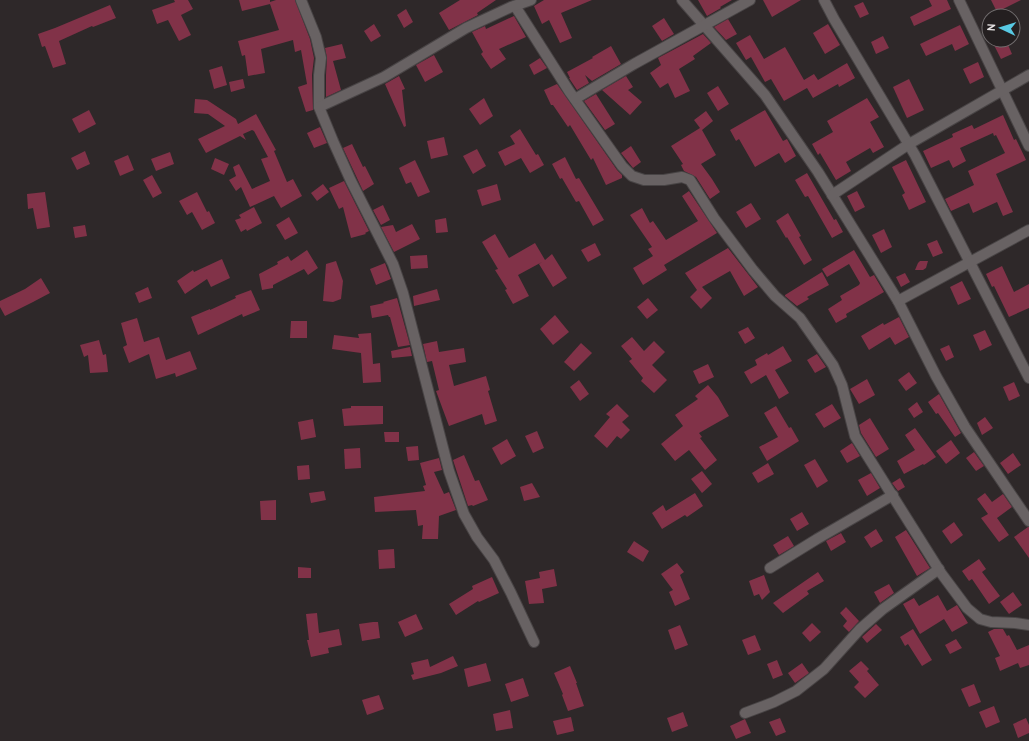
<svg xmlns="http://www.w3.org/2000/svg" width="1029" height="741" viewBox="0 0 1029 741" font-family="'PT Sans',sans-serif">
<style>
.building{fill:#813248}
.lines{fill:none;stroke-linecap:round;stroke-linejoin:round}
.street-casing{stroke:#484445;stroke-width:12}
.street{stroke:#686263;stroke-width:10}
</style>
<rect width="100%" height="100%" fill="#2e2829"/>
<g class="building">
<path d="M174 0H188L193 9 181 15 191 35 179 41 168 20 157 24 152 10 175 2Z"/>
<path d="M239 0H270V2L276 0H295L310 39 314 58 312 75 313 110 306 112 298 87 307 84 301 50 295 52 293 40 261 49 265 73 248 76 245 55 242 56 238 41 279 30 270 4 242 11Z"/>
<path d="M460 0H496L477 13 478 15 449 30 439 13Z"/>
<path d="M544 0H592L561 13 572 38 560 43 549 20 542 24 534 6Z"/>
<path d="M698 0H732L720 7 721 8 707 16Z"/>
<path d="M763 0H801L772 17Z"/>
<path d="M929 0H947L951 9 914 26 910 17 932 6Z"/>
<path d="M991 0H1021L997 12Z"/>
<path d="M863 2 869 14 860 18 854 6Z"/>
<path d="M110 5 116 18 93 27 92 26 59 41 66 64 53 68 45 46 42 47 38 34 55 28Z"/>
<path d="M406 9 413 22 404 28 397 15Z"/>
<path d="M514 16 526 37 499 49 506 59 491 69 481 54 483 52 472 32 485 26 486 29Z"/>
<path d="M664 18 674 34 662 41 652 26Z"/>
<path d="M728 19 737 34 726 40 714 27Z"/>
<path d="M374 24 381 36 371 42 364 31Z"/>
<path d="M828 24 840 45 825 54 813 33Z"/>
<path d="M960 25 969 44 955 51 952 44 926 56 920 44Z"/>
<path d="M703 34 711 43 693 56 695 59 679 69 690 91 675 98 668 83 660 88 650 73 661 65 658 58Z"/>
<path d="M750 35 764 59 785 47 804 80 814 74 818 80 847 63 855 78 839 87 838 84 813 98 807 88 784 101 771 79 765 82 751 57 746 60 736 43Z"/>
<path d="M883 36 889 48 876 54 871 42Z"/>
<path d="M1006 40 1012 54 1001 59 994 45Z"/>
<path d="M342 44 346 58 333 61 341 90 326 97V75L327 58 325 48Z"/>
<path d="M611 46 621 64 592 81 585 75 589 83 577 90 569 78H570L567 72 593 58 592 57Z"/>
<path d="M434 55 443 72 425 82 416 65Z"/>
<path d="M540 58 547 68 534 75 529 65Z"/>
<path d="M978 62 984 77 970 84 963 69Z"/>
<path d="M222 66 227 85 214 89 209 70Z"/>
<path d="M399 76 405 89 402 90 406 126 404 127 385 84Z"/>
<path d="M626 76 633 87 628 90 642 102 630 115 602 90Z"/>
<path d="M243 79 245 88 231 92 229 82Z"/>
<path d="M909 79 924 110 907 118 893 87Z"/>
<path d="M557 84 617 170 622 175V178L606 185 593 158 591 160 570 125 568 127 553 105H551L544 90Z"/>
<path d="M718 86 729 104 718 111 707 93Z"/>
<path d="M596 94 615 124 605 130 584 101Z"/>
<path d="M484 98 493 116 480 125 469 109Z"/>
<path d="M867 98 879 117 870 122 884 147 873 153 870 148 846 162 851 171 836 180 820 153 818 155 812 144 833 132 827 121Z"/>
<path d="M195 99 207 100 236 119 238 124 256 114 276 150 274 151 287 182 293 179 302 196 281 208 274 196 250 207 241 187 236 191 229 180 236 176 233 167 239 164 252 189 270 181 261 159 268 157 254 131 252 130 243 134 246 140 240 136 206 153 198 139 225 126 208 114 194 113Z"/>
<path d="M89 110 96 124 79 133 72 119Z"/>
<path d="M765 110 783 141 787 139 796 156 785 163 779 153 755 167 739 139 736 141 730 130Z"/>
<path d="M706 111 713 121 702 130 716 155 701 164 712 179 720 192 710 199 696 177 684 171 681 165 683 164 671 146 700 128 694 120Z"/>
<path d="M1003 115 1014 140 1016 139 1026 160 996 174 1013 212 1003 216 997 202 973 213 969 203 951 211 945 199 974 185 968 171 1005 153 996 135 994 136 993 133 960 148 966 161 953 168 949 160 931 168 923 151 953 137 952 134 972 125 974 129Z"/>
<path d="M320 127 327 143 314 148 307 133Z"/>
<path d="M520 129 536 155 538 154 544 165 530 173 521 158 505 166 498 152 515 144 510 136Z"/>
<path d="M444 137 448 155 431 159 427 141Z"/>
<path d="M352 144 363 167 365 166 374 184 363 191 343 148Z"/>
<path d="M631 146 641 162 633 168 621 153Z"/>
<path d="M477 149 486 166 473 174 463 156Z"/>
<path d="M85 151 90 164 77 170 71 158Z"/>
<path d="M170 152 174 164 156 171 151 159Z"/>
<path d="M128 155 134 170 120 176 114 161Z"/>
<path d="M565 157 576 179 579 178 604 220 593 226 579 201 576 202 562 178 560 179 552 164Z"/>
<path d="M215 158 229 164 224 175 211 169Z"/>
<path d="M415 160 430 192 418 197 411 182 406 184 399 168Z"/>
<path d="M906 160 926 202 909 210 902 195 905 193 892 167Z"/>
<path d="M807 173 834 220 836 219 843 232 832 238 808 196 805 197 795 180Z"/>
<path d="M152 175 162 193 153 198 143 180Z"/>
<path d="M344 181 369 231 365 233 366 234 351 238 343 207 339 209 329 188Z"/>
<path d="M323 184 329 192 317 201 311 193Z"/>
<path d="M497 184 501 200 482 206 477 190Z"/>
<path d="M689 191 717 233 664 265 667 270 643 285 633 268 653 256 648 249 652 247 630 215 642 208 650 223 653 221 666 240 698 221 682 196Z"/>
<path d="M857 191 865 207 855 212 847 196Z"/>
<path d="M45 192 50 227 37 229 33 208 28 209 27 194Z"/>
<path d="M197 192 207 212 209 211 215 223 202 230 192 212 187 215 179 201Z"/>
<path d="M751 203 761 219 746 228 736 212Z"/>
<path d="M383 205 390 220 381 225 373 210Z"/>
<path d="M254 207 262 223 247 231 246 229 241 232 235 220 241 218 239 215Z"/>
<path d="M788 213 801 236 799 237 812 260 804 265 787 237 786 238 776 221Z"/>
<path d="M289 217 298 233 285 240 276 225Z"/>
<path d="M446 218 448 232 436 233 435 220Z"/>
<path d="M412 224 420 239 394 252 381 227 393 225 396 232Z"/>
<path d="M85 225 87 236 75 238 73 227Z"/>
<path d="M884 229 892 247 881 253 872 235Z"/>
<path d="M495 234 509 258 535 243 545 260 552 254 567 278 553 287 539 264 542 262 518 275 529 296 513 304 505 290 507 289 495 270 498 269 482 242Z"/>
<path d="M937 240 943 253 933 257 927 244Z"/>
<path d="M595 243 601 255 588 262 581 250Z"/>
<path d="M728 248 758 287 744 296 730 271 702 287 712 298 701 309 690 297 697 290 685 273Z"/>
<path d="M307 250 318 268 308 275 304 269 273 285V288L262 290 259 274 278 264 277 262 288 256 291 261Z"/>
<path d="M854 250 870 277 874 275 884 292 846 314 847 317 836 323 828 309 842 300 840 296 859 285 860 283 849 264 827 277 822 269Z"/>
<path d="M427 255 428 268 411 269 410 256Z"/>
<path d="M222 259 230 278 211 287 207 279 185 294 177 281 193 270 194 272Z"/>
<path d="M336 261 343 281 341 299 333 302 323 301 326 264Z"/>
<path d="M920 261H928L926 268 923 270H915L918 263Z"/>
<path d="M385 263 391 279 376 285 370 269Z"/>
<path d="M1002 266 1014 292 1029 284V308L1009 317 994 286 992 287 986 274Z"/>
<path d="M822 272 829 285 807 297 809 299 797 306 785 296V295Z"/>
<path d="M905 273 910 282 901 287 896 277Z"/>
<path d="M41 278 50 293 33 302 5 316 0 307V301L25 289Z"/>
<path d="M962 281 971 299 958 305 950 287Z"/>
<path d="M148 287 152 298 139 303 135 293Z"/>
<path d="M437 289 440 300 414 306 413 296Z"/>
<path d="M251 290 260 310 243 317 242 314 198 335 191 317 210 309V310L236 298 235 296Z"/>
<path d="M397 298 410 345 398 347 390 317H389L388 315 372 318 370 306 384 303 383 302Z"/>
<path d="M648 298 658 310 647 319 637 307Z"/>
<path d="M555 315 569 332 553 345 540 329Z"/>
<path d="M899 317 909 337 895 345 890 337 869 350 861 336 883 323 884 325Z"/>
<path d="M137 318 144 342 159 337 166 360 190 351 197 369 176 377 175 373 156 379 149 354 129 363 123 347 127 345 121 323Z"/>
<path d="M291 321H307V338H290Z"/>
<path d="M748 327 755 338 745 344 738 332Z"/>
<path d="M985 330 992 345 980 351 973 335Z"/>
<path d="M371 333 373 364 380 363 381 382 363 383 361 353 332 349 334 335 359 338 358 334Z"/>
<path d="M632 337 644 351 654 341 665 352 652 365 667 380 654 393 641 381 643 378 629 361 632 359 621 346Z"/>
<path d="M99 340 103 355 106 354 108 372 90 373 88 355 84 357 80 345Z"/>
<path d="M437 341 439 352 464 348 466 362 449 365 454 386 486 376 490 390 488 391 497 421 485 425 482 414 449 426 436 391 439 390 432 361 427 362 423 344Z"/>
<path d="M581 343 592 353 574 371 564 362Z"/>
<path d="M949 345 954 357 946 361 940 349Z"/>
<path d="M783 346 792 361 775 370 789 393 779 399 766 375 751 384 744 372 757 365 755 360 767 353 768 355Z"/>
<path d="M410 347 412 356 392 358 391 351Z"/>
<path d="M817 354 826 367 815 373 807 360Z"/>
<path d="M708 364 714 377 699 384 693 371Z"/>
<path d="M909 372 917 383 906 391 898 380Z"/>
<path d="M867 379 875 395 859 404 850 389Z"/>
<path d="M579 380 589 394 580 401 570 387Z"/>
<path d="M1014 382 1020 396 1009 401 1003 387Z"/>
<path d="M708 385 718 397 729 416 699 433 702 437 700 438 717 460 705 470 689 450 675 461 661 444 683 426 675 415 698 399 695 396Z"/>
<path d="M939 394 961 433 955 437 938 413 936 414 928 402Z"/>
<path d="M917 402 923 412 914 418 908 409Z"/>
<path d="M617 404 629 416 622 422 630 430 621 439 617 436 607 448 594 436 610 417 606 414Z"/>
<path d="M832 404 841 418 824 428 815 414Z"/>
<path d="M351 406H383V424L344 426 342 409 351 408Z"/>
<path d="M776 406 789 428 791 427 799 441 767 461 759 447 778 437 764 413Z"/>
<path d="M985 417 993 428 982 435 977 423Z"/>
<path d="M870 418 889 449 876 457 861 433 859 425Z"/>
<path d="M313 419 316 437 301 440 298 422Z"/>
<path d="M915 428 936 457 924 465 923 464 904 474 897 461 915 450 905 435Z"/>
<path d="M537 431 544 448 533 453 525 436Z"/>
<path d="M384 432H399V442H385Z"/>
<path d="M507 439 516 456 501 465 492 448Z"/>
<path d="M951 440 960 453 946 464 936 451Z"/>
<path d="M852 443 860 456 847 463 840 451Z"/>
<path d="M418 446 419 460 408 461 406 447Z"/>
<path d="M360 448 361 468 345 469 344 449Z"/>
<path d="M974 452 984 466 976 471 966 458Z"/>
<path d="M1013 453 1021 465 1008 474 1000 463Z"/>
<path d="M464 455 475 481 479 480 488 500 473 506 472 505 468 506 453 460Z"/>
<path d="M439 458 442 470 434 472 444 494 449 492 456 510 439 516 438 539H422L423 525 418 526 416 510 375 512 374 497 425 491 423 486 426 485 420 463Z"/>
<path d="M815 459 828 481 817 488 804 465Z"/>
<path d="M768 463 774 474 758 483 752 473Z"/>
<path d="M309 465 310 479 298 480 297 466Z"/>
<path d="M702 471 712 484 702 493 691 479Z"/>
<path d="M871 473 880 488 867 496 858 480Z"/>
<path d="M900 478 905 487 898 491 892 483Z"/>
<path d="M532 483 540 497 524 501 520 487Z"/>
<path d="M324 491 326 500 311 503 309 493Z"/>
<path d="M695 493 703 506 687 517 685 515 662 529 652 513 663 505 666 511Z"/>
<path d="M985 493 992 502 1003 494 1012 507 997 518 1009 535 999 542 981 518 988 514 977 499Z"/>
<path d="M276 500V520H261L260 501Z"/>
<path d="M802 512 809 524 797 531 790 519Z"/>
<path d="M954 522 963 535 951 544 942 531Z"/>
<path d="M1028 527H1029V558L1014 537Z"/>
<path d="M876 529 883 541 871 548 864 537Z"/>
<path d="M906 530 930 568 917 576 895 537Z"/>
<path d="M841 533 846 542 831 551 826 541Z"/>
<path d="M788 536 794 546 779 555 773 545Z"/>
<path d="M634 541 649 551 643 562 627 552Z"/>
<path d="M394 549 395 568 379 569 378 550Z"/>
<path d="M979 559 986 569 982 572 1000 596 989 604 972 579 969 581 962 571Z"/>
<path d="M677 563 684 572 680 575 690 599 675 606 669 592 673 590 661 574Z"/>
<path d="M298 567 311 568V578H298Z"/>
<path d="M554 569 557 586 542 589 544 603 529 604 525 581 540 578 539 572Z"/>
<path d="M818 572 824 581 807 591 809 594 783 613 773 603Z"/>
<path d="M764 575 770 592 762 600 759 594 754 596 749 581Z"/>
<path d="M492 577 499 593 479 602 478 601 456 615 449 604 473 589 472 586Z"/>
<path d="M889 584 894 593 880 603 874 592Z"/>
<path d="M1013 592 1022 605 1009 614 1000 602Z"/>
<path d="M938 595 947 611 957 605 968 623 952 632 944 619 920 634 903 604 914 598 919 606Z"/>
<path d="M846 607 859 621 849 632 843 626 847 621 840 613Z"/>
<path d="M317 613 319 633 339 629 342 645 328 648 329 653 311 657 307 640H309L306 614Z"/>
<path d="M416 614 423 629 405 637 398 622Z"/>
<path d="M373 622H378L380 638 362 641 359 624Z"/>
<path d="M812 623 821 632 810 642 802 633Z"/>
<path d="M876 624 882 630 867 643 862 637Z"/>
<path d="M680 625 688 645 675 650 668 630Z"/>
<path d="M913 629 932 660 922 666 908 644 905 646 900 637Z"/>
<path d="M994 629H1003L1007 636 1009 635 1017 650 1029 645V665L1020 668 1018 663 1000 671 995 658 1000 656 988 632Z"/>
<path d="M755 635 761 650 748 655 742 640Z"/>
<path d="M956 639 962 648 950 654 945 645Z"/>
<path d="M453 656 458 666 441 673 413 680 411 675 414 674 411 663 428 659 430 667Z"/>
<path d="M777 660 783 675 773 679 767 664Z"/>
<path d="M861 661 869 669 867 671 879 685 865 698 854 687 859 682 849 671Z"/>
<path d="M486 663 491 681 468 687 464 669Z"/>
<path d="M802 663 809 673 795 683 788 673Z"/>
<path d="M570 666 577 683H576L584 706 568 711 562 695 563 694 554 673Z"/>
<path d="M523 678 529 696 511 702 505 684Z"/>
<path d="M974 684 981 702 969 707 961 689Z"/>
<path d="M379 695 384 709 367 715 362 700Z"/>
<path d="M994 706 1000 722 986 728 979 712Z"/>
<path d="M510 710 513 728 496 731 493 714Z"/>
<path d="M683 712 688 726 672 732 667 718Z"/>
<path d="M571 717 574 731 557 735 553 721Z"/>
<path d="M780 718 786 732 776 736 769 722Z"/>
<path d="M1026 718 1029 725V733L1018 738 1013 724Z"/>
<path d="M745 719 751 733 736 739 730 726Z"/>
</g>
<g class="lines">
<defs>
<g id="street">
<path d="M301 0 316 37 321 58 319 75V107L333 141 351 181 393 264 403 293 449 471 464 514 477 537 494 560 511 593 534 642"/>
<path d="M682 0 765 95 818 172 898 301 936 376 965 427 1029 521"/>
<path d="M824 0 834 19 915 155 1029 378"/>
<path d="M959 0 1029 146"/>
<path d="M515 6 569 91 622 166 632 176 644 180H664L682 177 690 180 714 218 753 270 775 296 800 318 833 365 842 385 855 436 941 573 967 608 980 619 991 622 1015 623 1029 625"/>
<path d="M575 99 634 64 750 0"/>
<path d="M319 107 384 77 466 28 511 7 531 0"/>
<path d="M832 195 909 144 1029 75"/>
<path d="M898 301 1029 230"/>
<path d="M770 568 817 539 893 495"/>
<path d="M745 713 774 702 796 691 824 669 860 629 883 609 939 569"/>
</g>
</defs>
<use href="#street" class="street-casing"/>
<use href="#street" class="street"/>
</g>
<g transform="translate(1001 28) rotate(274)"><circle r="19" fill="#241f20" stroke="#726e6f"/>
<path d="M0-3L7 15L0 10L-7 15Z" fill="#58c9e3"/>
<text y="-6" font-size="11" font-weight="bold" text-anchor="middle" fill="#e8e4e5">N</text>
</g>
</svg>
